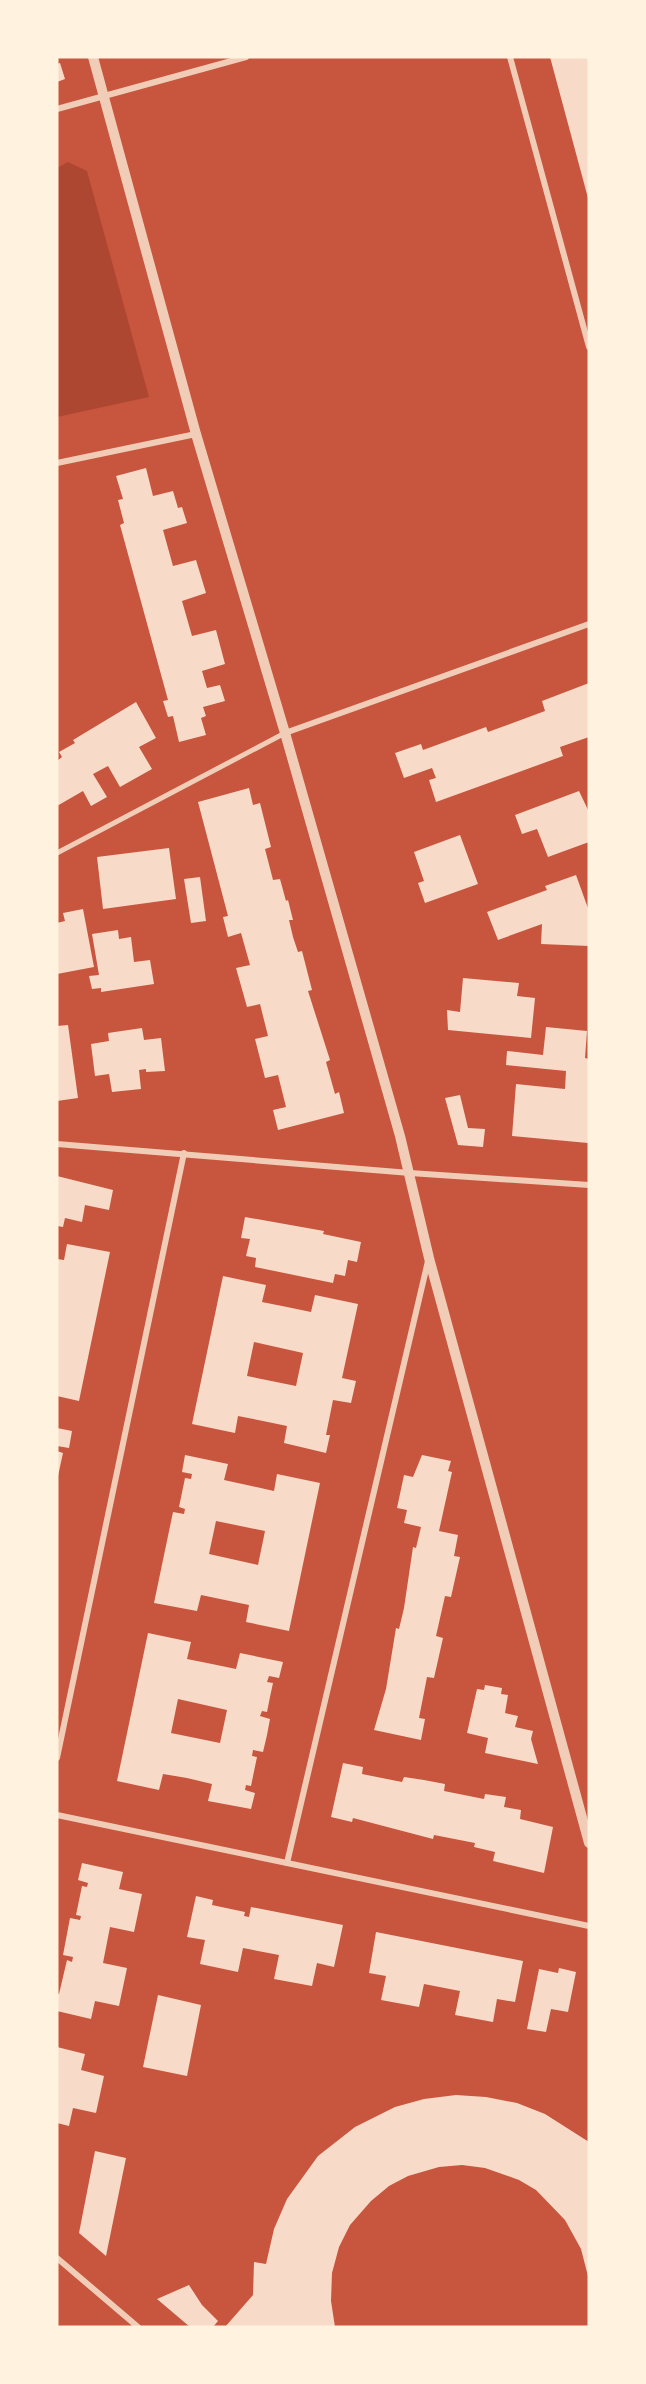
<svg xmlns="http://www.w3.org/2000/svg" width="646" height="2384" viewBox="0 0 646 2384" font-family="'Public Sans',sans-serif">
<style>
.green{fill:#ae4732}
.building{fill:#f7dbc8;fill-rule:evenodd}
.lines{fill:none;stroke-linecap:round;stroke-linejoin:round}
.pedestrian{stroke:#f1ccb7;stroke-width:5}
.minor{stroke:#f1ccb7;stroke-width:6}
.tertiary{stroke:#f1ccb7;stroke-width:10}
</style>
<rect width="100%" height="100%" fill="#c8553d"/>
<path class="green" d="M68 162 87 171 149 397 57 417V168Z"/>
<g class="building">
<path d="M550 57H589V198H588Z"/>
<path d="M60 63 65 79 57 82V64Z"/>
<path d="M146 468 153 496 173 491 178 508 182 507 187 523 163 530 173 566 196 560 206 593 182 601 192 636 216 630 225 664 202 671 207 688 220 685 225 701 203 707 206 716 201 718 206 735 179 742 173 716 168 717 163 701 168 700 120 525 124 523 118 500 123 499 116 476Z"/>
<path d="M589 683V737L560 747 563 756 436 802 429 780 436 778 432 768 404 778 395 753 421 744 423 750 486 727 488 732 545 711 542 701Z"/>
<path d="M136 702 156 738 139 747 152 769 120 787 108 766 93 774 107 797 91 806 83 791 57 806V761L62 757 59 752 75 743 73 740Z"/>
<path d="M249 788 253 805 260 803 271 847 265 849 273 880 280 879 286 901 288 900 293 920H289L293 937 298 952 302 951 312 990 308 991 330 1060 326 1062 335 1094 339 1092 344 1113 278 1130 273 1110 286 1107 278 1075 265 1078 255 1039 268 1036 260 1004 247 1007 236 968 250 965 241 933 228 937 223 917 228 916 198 802Z"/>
<path d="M579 791 589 812V842L548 857 537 829 522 834 515 815Z"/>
<path d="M460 835 478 884 425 903 418 883 424 881 414 852Z"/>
<path d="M169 848 176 899 103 909 97 857Z"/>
<path d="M576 875 589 911V946L541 944 542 924 498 940 487 912 547 890 545 886Z"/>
<path d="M200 877 206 921 191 923 184 879Z"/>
<path d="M83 909 94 967 57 974V923L65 921 63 913Z"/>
<path d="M118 930 119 939 131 937 134 962 150 960 154 984 101 992V988L92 989 89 976 99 975 92 934Z"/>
<path d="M463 978 519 983 517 996 535 998 531 1038 448 1030 447 1010 460 1012Z"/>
<path d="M68 1025 78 1098 57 1101V1026Z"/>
<path d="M546 1027 587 1031 585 1058 589 1059 588 1143 512 1136 516 1084 565 1089 566 1071 506 1065 507 1051 543 1055Z"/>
<path d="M142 1028 144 1040 161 1038 165 1071 146 1072V1069L139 1070 141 1089 112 1092 109 1074 95 1076 91 1044 109 1041 108 1033Z"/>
<path d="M460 1095 468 1128 485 1129 483 1147 458 1145 445 1098Z"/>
<path d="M57 1176 113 1190 109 1210 85 1205 82 1222 65 1218 63 1227 57 1226Z"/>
<path d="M245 1217 324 1231 323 1234 361 1242 357 1262 348 1260 345 1276 335 1274 333 1283 255 1267 256 1258 246 1256 250 1239 241 1238Z"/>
<path d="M67 1244 110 1252 79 1401 57 1396V1259L64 1260Z"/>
<path d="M223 1276 266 1285 262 1302 287 1307 311 1312 315 1295 358 1304 342 1378 356 1381 351 1403 333 1400 326 1435H330L326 1453 284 1443 287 1426 263 1421 238 1416 235 1433 192 1424ZM254 1342 303 1353 296 1386 247 1376Z"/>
<path d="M57 1428 72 1431 69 1448 57 1446Z"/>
<path d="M57 1451 63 1453 58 1476H57Z"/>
<path d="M185 1455 228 1464 224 1480 274 1491 277 1474 320 1483 289 1631 246 1622 249 1605 201 1595 197 1611 154 1603 173 1512 184 1514 185 1509 179 1507 185 1478 191 1479 192 1474 182 1472ZM216 1521 265 1531 258 1565 209 1554Z"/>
<path d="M422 1455 451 1461 448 1471 452 1472 439 1531 458 1535 454 1556 460 1557 451 1597 445 1596 436 1636 443 1638 434 1678 427 1677 419 1718 425 1719 421 1740 374 1730 386 1689 396 1628 399 1629 404 1608 413 1547 416 1548 421 1527 404 1523 407 1510 397 1508 404 1475 413 1477Z"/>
<path d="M148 1633 191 1642 187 1659 212 1664 236 1669 240 1653 283 1662 279 1678 269 1676 267 1682 273 1683 270 1697 267 1712 262 1711 260 1716 270 1719 267 1735 263 1752 253 1750 252 1756 257 1757 251 1786 246 1785 245 1790 255 1793 251 1809 208 1801 212 1784 187 1778 163 1774 159 1790 117 1781ZM178 1699 227 1710 220 1743 171 1733Z"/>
<path d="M485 1685 502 1688 501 1694 508 1695 505 1713 518 1716 515 1727 533 1731 531 1739 538 1764 485 1753 488 1738 467 1733 477 1689 484 1690Z"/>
<path d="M343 1763 363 1767 362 1774 402 1782 404 1777 424 1780 445 1784 444 1791 484 1799 485 1794 506 1797 504 1807 521 1810 520 1819 553 1827 544 1873 493 1861 495 1852 474 1847 475 1843 434 1835 433 1839 353 1818 352 1822 331 1817Z"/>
<path d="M82 1863 123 1872 119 1889 142 1894 134 1932 110 1927 103 1963 127 1968 119 2006 95 2001 91 2019 57 2011V1993L59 1994 67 1960 72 1962 73 1957 63 1955 70 1918 80 1920 81 1916 76 1915 82 1886 87 1887 88 1883 78 1880Z"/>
<path d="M196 1896 213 1900 212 1905 245 1912 244 1916 249 1917 251 1907 343 1925 334 1967 317 1963 312 1986 274 1979 279 1955 243 1948 238 1972 200 1964 205 1940 187 1937Z"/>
<path d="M376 1932 523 1961 515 2002 497 1999 493 2022 455 2015 460 1991 424 1984 419 2007 381 2000 386 1976 369 1973Z"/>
<path d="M559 1968 576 1972 568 2012 551 2009 546 2032 527 2029 539 1969 558 1973Z"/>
<path d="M158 1995 201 2005 187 2076 143 2067Z"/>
<path d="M57 2047 85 2054 81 2070 104 2076 96 2113 73 2108 69 2126 57 2123Z"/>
<path d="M456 2095 486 2097 517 2103 545 2114 589 2142V2280L581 2249 565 2220 536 2190 519 2180 485 2168 462 2165 439 2167 408 2176 389 2186 371 2201 350 2225 339 2247 332 2273 331 2301 335 2327H225L253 2295 254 2262 266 2264 274 2229 287 2199 318 2156 355 2127 395 2107 424 2099Z"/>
<path d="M95 2151 126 2158 106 2256 79 2233Z"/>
<path d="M189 2285 202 2305 218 2321 213 2327H190L157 2299Z"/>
</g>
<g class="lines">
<path class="pedestrian" d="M57 853 285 733"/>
<g class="minor">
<path d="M510 57 589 347"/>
<path d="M57 109 246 57"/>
<path d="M57 463 196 434"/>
<path d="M285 733 589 624"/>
<path d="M57 1144 410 1173 589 1185"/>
<path d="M57 1758 184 1153"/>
<path d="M57 1815 589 1926"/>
<path d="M287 1863 428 1261"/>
<path d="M57 2258 138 2327"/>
</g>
<path class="tertiary" d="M93 57 196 434 285 733 400 1136 429 1258 589 1843"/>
</g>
<rect width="646" height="2384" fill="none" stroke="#fff3e0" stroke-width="117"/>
</svg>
